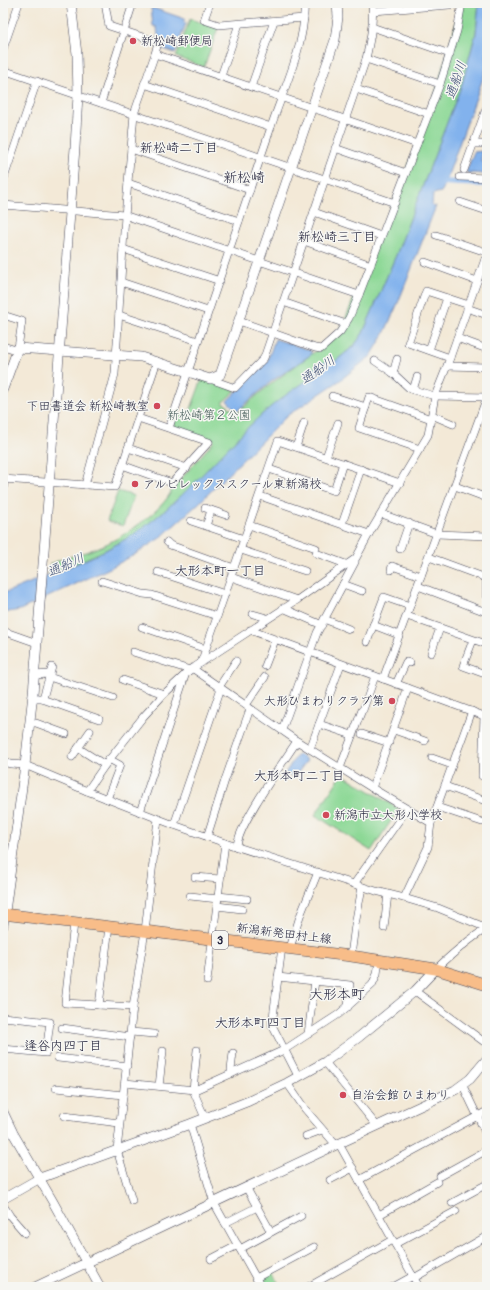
<svg xmlns="http://www.w3.org/2000/svg" width="490" height="1290" viewBox="0 0 490 1290" font-family="Pangolin,'Klee One',sans-serif">
<style>
.green{fill:#8cd895;stroke:#577d68}
.water{fill:#82b2ed;stroke:#526a94}
.lines{fill:none;stroke-linecap:round;stroke-linejoin:round}
.canal{stroke:#82b2ed;stroke-width:6}
.minor-casing{stroke:#414052;stroke-width:8}
.tertiary-casing{stroke:#414052;stroke-width:10}
.primary-casing{stroke:#414052;stroke-width:12}
.minor{stroke:#fff;stroke-width:7}
.tertiary{stroke:#fff;stroke-width:9}
.primary{stroke:#f8bd89;stroke-width:11}
.poi-dot{fill:#d1495b;stroke:#f6f6f2;stroke-width:1.5}
.labels{text-anchor:middle;dominant-baseline:central;stroke-width:3;stroke-linejoin:round;paint-order:stroke}
.shield{fill:#f6f6f2;stroke:#626272;stroke-width:1}
.shield-label{font-size:11px;font-weight:bold;fill:#22223b}
.poi-label{font-size:12px;fill:#22223b;stroke:#f6f6f2;text-anchor:start}
.park-label{font-size:12px;fill:#425956;stroke:#f6f6f2}
.street-label{font-size:12px;fill:#22223b;stroke:#f6f6f2}
.water-label{font-size:13px;font-style:italic;fill:#445479;stroke:#f6f6f2}
.neighbourhood-label{font-size:13px;fill:#22223b;stroke:#f6f6f2}
.quarter-label{font-size:14px;fill:#22223b;stroke:#f6f6f2}
</style>
<rect width="100%" height="100%" fill="#f6f6f2"/>
<filter id="ink" filterUnits="userSpaceOnUse"><feTurbulence type="fractalNoise" baseFrequency=".025" numOctaves="2"/><feDisplacementMap in="SourceGraphic" scale="8" xChannelSelector="R" yChannelSelector="G"/><feConvolveMatrix kernelMatrix="1 2 1 2 8 2 1 2 1" color-interpolation-filters="sRGB"/></filter>
<filter id="wash" filterUnits="userSpaceOnUse"><feTurbulence type="fractalNoise" baseFrequency=".012" numOctaves="4" result="noise"/><feDisplacementMap in="SourceGraphic" scale="16" xChannelSelector="R" yChannelSelector="G"/><feGaussianBlur stdDeviation="0.9" result="paint"/><feColorMatrix in="noise" values="0 0 0 0 0 0 0 0 0 0 0 0 0 0 0 0 0 1.4 0 .05"/><feComposite in="paint" operator="in"/></filter>
<g filter="url(#wash)">
<rect width="100%" height="100%" fill="#f3e9d7"/>
<g class="green">
<path d="M462 3H479L476 32 462 84 397 253 363 333 354 346 333 363 311 370 314 376C294 389 276 402 258 418 223 451 192 489 154 520 123 545 86 559 49 574L50 564C66 557 83 554 99 547 119 540 166 509 172 489L214 441 174 427 173 425 176 413 188 417 202 379 236 390 223 402 237 414C268 382 307 360 340 332L429 114Z"/>
<path d="M190 19 218 28 204 67 176 57Z"/>
<path d="M118 491 134 496 123 526 107 521Z"/>
<path d="M342 774 399 809 371 851 315 815Z"/>
<path d="M272 1270 280 1286 278 1287H261L257 1279Z"/>
</g>
<g class="water">
<path d="M479 3H487V66L486 70 443 189 441 192 433 194 432 206 433 207 436 206 398 303 383 336 371 356 339 381 288 415 198 504 160 538 134 555 110 568 20 610 3 613V593L12 590C60 570 112 553 153 520 192 490 222 451 258 418 275 402 294 389 314 376L311 370 330 359 333 363 354 346 363 333 397 253 462 84 476 33Z"/>
<path d="M151 8H153L185 19 183 22 186 23 175 53 161 48 164 40 158 38 157 27 153 26Z"/>
<path d="M482 151 481 161H485V174L468 173 466 172 474 152Z"/>
<path d="M275 339 310 350 312 354 272 381 237 411 227 401 267 362Z"/>
<path d="M298 754 307 760 294 778 285 773Z"/>
</g>
<g class="lines">
<path class="canal" d="M439 182 487 184"/>
</g>
</g>
<g filter="url(#ink)">
<g class="lines">
<defs>
<g id="minor">
<path d="M105 3 109 26 158 42 155 54"/>
<path d="M210 3 204 20 219 25 304 18"/>
<path d="M373 11 462 4"/>
<path d="M372 27 450 54"/>
<path d="M3 49 19 3"/>
<path d="M366 59 440 84"/>
<path d="M3 70 395 203"/>
<path d="M221 76 239 24"/>
<path d="M144 84 271 127"/>
<path d="M251 87 274 21"/>
<path d="M356 89 429 114"/>
<path d="M101 103 133 3"/>
<path d="M473 144H482"/>
<path d="M335 148 406 173"/>
<path d="M131 149 250 190"/>
<path d="M464 170 486 109H487"/>
<path d="M460 177 487 178"/>
<path d="M3 181 37 81"/>
<path d="M128 183 239 221"/>
<path d="M460 202 487 211"/>
<path d="M3 205 124 215 359 295"/>
<path d="M314 212 381 236"/>
<path d="M436 235 486 252 487 255 485 259"/>
<path d="M304 241 371 265"/>
<path d="M123 249 220 281"/>
<path d="M425 262 477 281"/>
<path d="M121 282 208 311"/>
<path d="M283 302 346 324"/>
<path d="M467 308 487 315"/>
<path d="M3 315 22 321 18 348"/>
<path d="M119 315 198 341"/>
<path d="M239 321 315 348 321 349 340 332 349 318 359 295 440 84 457 31 462 3"/>
<path d="M457 338 487 349"/>
<path d="M3 346 16 350"/>
<path d="M429 350 447 298"/>
<path d="M450 358 408 343 426 291 469 305"/>
<path d="M375 361 393 373 409 388 413 390 435 396 487 397 383 679"/>
<path d="M447 366 487 367"/>
<path d="M393 373 397 359"/>
<path d="M210 379 235 388 264 358 366 59C370 40 374 22 372 3"/>
<path d="M413 390 417 377"/>
<path d="M332 396 366 407"/>
<path d="M432 415 453 424"/>
<path d="M169 428C203 329 237 230 270 130 282 92 307 43 304 3"/>
<path d="M296 447 304 423"/>
<path d="M128 448 187 468"/>
<path d="M420 449 359 428 369 397 431 419"/>
<path d="M326 457 338 423"/>
<path d="M122 465 172 483 209 442 138 418"/>
<path d="M269 469 334 491 343 463"/>
<path d="M3 479 115 487 157 361"/>
<path d="M85 485 115 374 125 216 134 114 155 54 417 144"/>
<path d="M455 486 487 498"/>
<path d="M3 488 5 480"/>
<path d="M260 496 369 534"/>
<path d="M205 508 226 515"/>
<path d="M382 514 437 534 487 536"/>
<path d="M191 521 244 539"/>
<path d="M342 524 361 469"/>
<path d="M249 525 316 548"/>
<path d="M206 526 211 510"/>
<path d="M167 542 170 545 234 568"/>
<path d="M400 549 409 523"/>
<path d="M241 550 305 571"/>
<path d="M316 553 348 565"/>
<path d="M391 570 392 566 421 576"/>
<path d="M158 572 225 594"/>
<path d="M231 577 297 600"/>
<path d="M102 581 143 594 152 595 217 616"/>
<path d="M343 584 362 591"/>
<path d="M418 586 486 612V578L429 557"/>
<path d="M283 608 322 625"/>
<path d="M253 614 267 618"/>
<path d="M407 616 486 644"/>
<path d="M324 619 349 629"/>
<path d="M373 625 399 635"/>
<path d="M142 627 206 649"/>
<path d="M250 630 487 717"/>
<path d="M3 631 37 643"/>
<path d="M473 640 463 666 485 674"/>
<path d="M367 642 384 597 410 606"/>
<path d="M133 652 190 670"/>
<path d="M431 653 440 628"/>
<path d="M201 663 278 441 400 483"/>
<path d="M265 666 275 640"/>
<path d="M192 668 297 741 372 788 431 823"/>
<path d="M34 675 50 674"/>
<path d="M49 677 113 698"/>
<path d="M123 680 164 694"/>
<path d="M396 684 406 662 410 663"/>
<path d="M219 687 236 661"/>
<path d="M32 698H43L52 667"/>
<path d="M43 698 45 700 99 719"/>
<path d="M246 705 265 677"/>
<path d="M30 723H36L66 734"/>
<path d="M319 724 352 735"/>
<path d="M282 730 317 633 355 562"/>
<path d="M394 730 425 741"/>
<path d="M362 734 389 743"/>
<path d="M78 748 105 765"/>
<path d="M310 749 341 664"/>
<path d="M72 757 90 731"/>
<path d="M432 758 452 765"/>
<path d="M3 762 11 764 25 765 87 791 105 765 143 717 164 694 190 670 297 600 356 558 369 534 428 435 435 396 447 366 485 259H487"/>
<path d="M340 768 362 710H363L375 676"/>
<path d="M482 776 484 716"/>
<path d="M445 786 483 800"/>
<path d="M372 788 408 688"/>
<path d="M87 791 174 825 225 843 376 891 404 898 438 908 482 926"/>
<path d="M107 799 120 765 109 759"/>
<path d="M437 807 482 822"/>
<path d="M140 812 186 673"/>
<path d="M174 825 221 688"/>
<path d="M207 837 225 780 250 709"/>
<path d="M237 847C237 826 284 761 297 741"/>
<path d="M195 877 220 879"/>
<path d="M354 884 407 809"/>
<path d="M190 896 218 899"/>
<path d="M218 896 247 899"/>
<path d="M404 898 428 847 431 823 472 711"/>
<path d="M217 906 242 909"/>
<path d="M74 923 65 1003 133 1007"/>
<path d="M384 928 388 894"/>
<path d="M282 947 272 1025 298 1076"/>
<path d="M290 948 300 916 318 872"/>
<path d="M351 956 355 925 362 887"/>
<path d="M436 969C452 954 468 940 487 928"/>
<path d="M278 977 350 985 348 1007"/>
<path d="M207 981 225 843"/>
<path d="M415 991 487 1044"/>
<path d="M99 1005 109 927"/>
<path d="M3 1017 50 1022 46 1053 3 1049"/>
<path d="M62 1028 130 1037"/>
<path d="M131 1032 154 1034"/>
<path d="M308 1034 315 981"/>
<path d="M197 1050 193 1090 205 1118"/>
<path d="M58 1058 127 1066"/>
<path d="M325 1062 377 1126"/>
<path d="M233 1073 231 1070 233 1053"/>
<path d="M125 1083 195 1090 284 1050 339 1014 372 985 377 974 379 960"/>
<path d="M287 1083 305 1109 336 1145"/>
<path d="M159 1086 163 1051"/>
<path d="M463 1086 487 1136"/>
<path d="M56 1088 123 1095"/>
<path d="M64 1116 119 1123"/>
<path d="M190 1124 214 1203 261 1287"/>
<path d="M306 1136 322 1130"/>
<path d="M339 1144 419 1287"/>
<path d="M440 1176 487 1150"/>
<path d="M330 1180 353 1168"/>
<path d="M359 1180 487 1111"/>
<path d="M246 1187 271 1232"/>
<path d="M132 1201 117 1150 133 1007 145 931 158 819"/>
<path d="M452 1203 487 1184"/>
<path d="M3 1205 10 1216 25 1233"/>
<path d="M379 1215 437 1182"/>
<path d="M225 1223 257 1207"/>
<path d="M395 1244 456 1211"/>
<path d="M240 1249 301 1216"/>
<path d="M211 1259 238 1245"/>
<path d="M256 1278 314 1247"/>
<path d="M414 1278 487 1236"/>
<path d="M308 1287 392 1240"/>
<path d="M393 1287 413 1276"/>
</g>
<g id="tertiary">
<path d="M3 389 18 348 141 357 210 379 220 375 335 40 338 17 337 3"/>
<path d="M3 926 25 765 33 694 75 148 78 95 77 54 71 3"/>
<path d="M3 1112 13 1133 53 1202 100 1287"/>
<path d="M3 1199 40 1178 190 1124 249 1101 287 1083 325 1062 359 1037 415 991 436 969"/>
<path d="M35 1287 336 1145 455 1090 470 1079 487 1059"/>
</g>
<path id="primary" d="M3 914 351 956 436 969 487 985"/>
</defs>
<use href="#minor" class="minor-casing"/>
<use href="#tertiary" class="tertiary-casing"/>
<use href="#primary" class="primary-casing"/>
<use href="#minor" class="minor"/>
<use href="#tertiary" class="tertiary"/>
<use href="#primary" class="primary"/>
</g>
</g>
<g class="poi-dot">
<circle cx="133" cy="41" r="4"/>
<circle cx="157" cy="406" r="4"/>
<circle cx="135" cy="484" r="4"/>
<circle cx="392" cy="701" r="4"/>
<circle cx="326" cy="815" r="4"/>
<circle cx="343" cy="1095" r="4"/>
</g>
<g class="labels">
<rect class="shield" x="212" y="931" width="16" height="18" rx="3"/>
<g class="shield-label">
<text x="220" y="940">3</text>
</g>
<g class="poi-label">
<text x="141" y="41">新松崎郵便局</text>
<text x="149" y="406" text-anchor="end">下田書道会 新松崎教室</text>
<text x="143" y="484">アルビレックススクール東新潟校</text>
<text x="384" y="701" text-anchor="end">大形ひまわりクラブ第</text>
<text x="334" y="815">新潟市立大形小学校</text>
<text x="351" y="1095">自治会館 ひまわり</text>
</g>
<g class="park-label">
<text x="209" y="415">新松崎第２公園</text>
</g>
<g class="street-label">
<text transform="translate(284 934) rotate(7)">新潟新発田村上線</text>
</g>
<g class="water-label">
<text transform="translate(456 80) rotate(-71)">通船川</text>
<text transform="translate(318 370) rotate(-35)">通船川</text>
<text transform="translate(66 565) rotate(-24)">通船川</text>
</g>
<g class="neighbourhood-label">
<text x="179" y="148">新松崎二丁目</text>
<text x="337" y="237">新松崎三丁目</text>
<text x="220" y="571">大形本町一丁目</text>
<text x="299" y="776">大形本町二丁目</text>
<text x="260" y="1023">大形本町四丁目</text>
<text x="63" y="1046">逢谷内四丁目</text>
</g>
<g class="quarter-label">
<text x="244" y="177">新松崎</text>
<text x="337" y="994">大形本町</text>
</g>
</g>
<rect width="490" height="1290" fill="none" stroke="#f6f6f2" stroke-width="16"/>
</svg>
